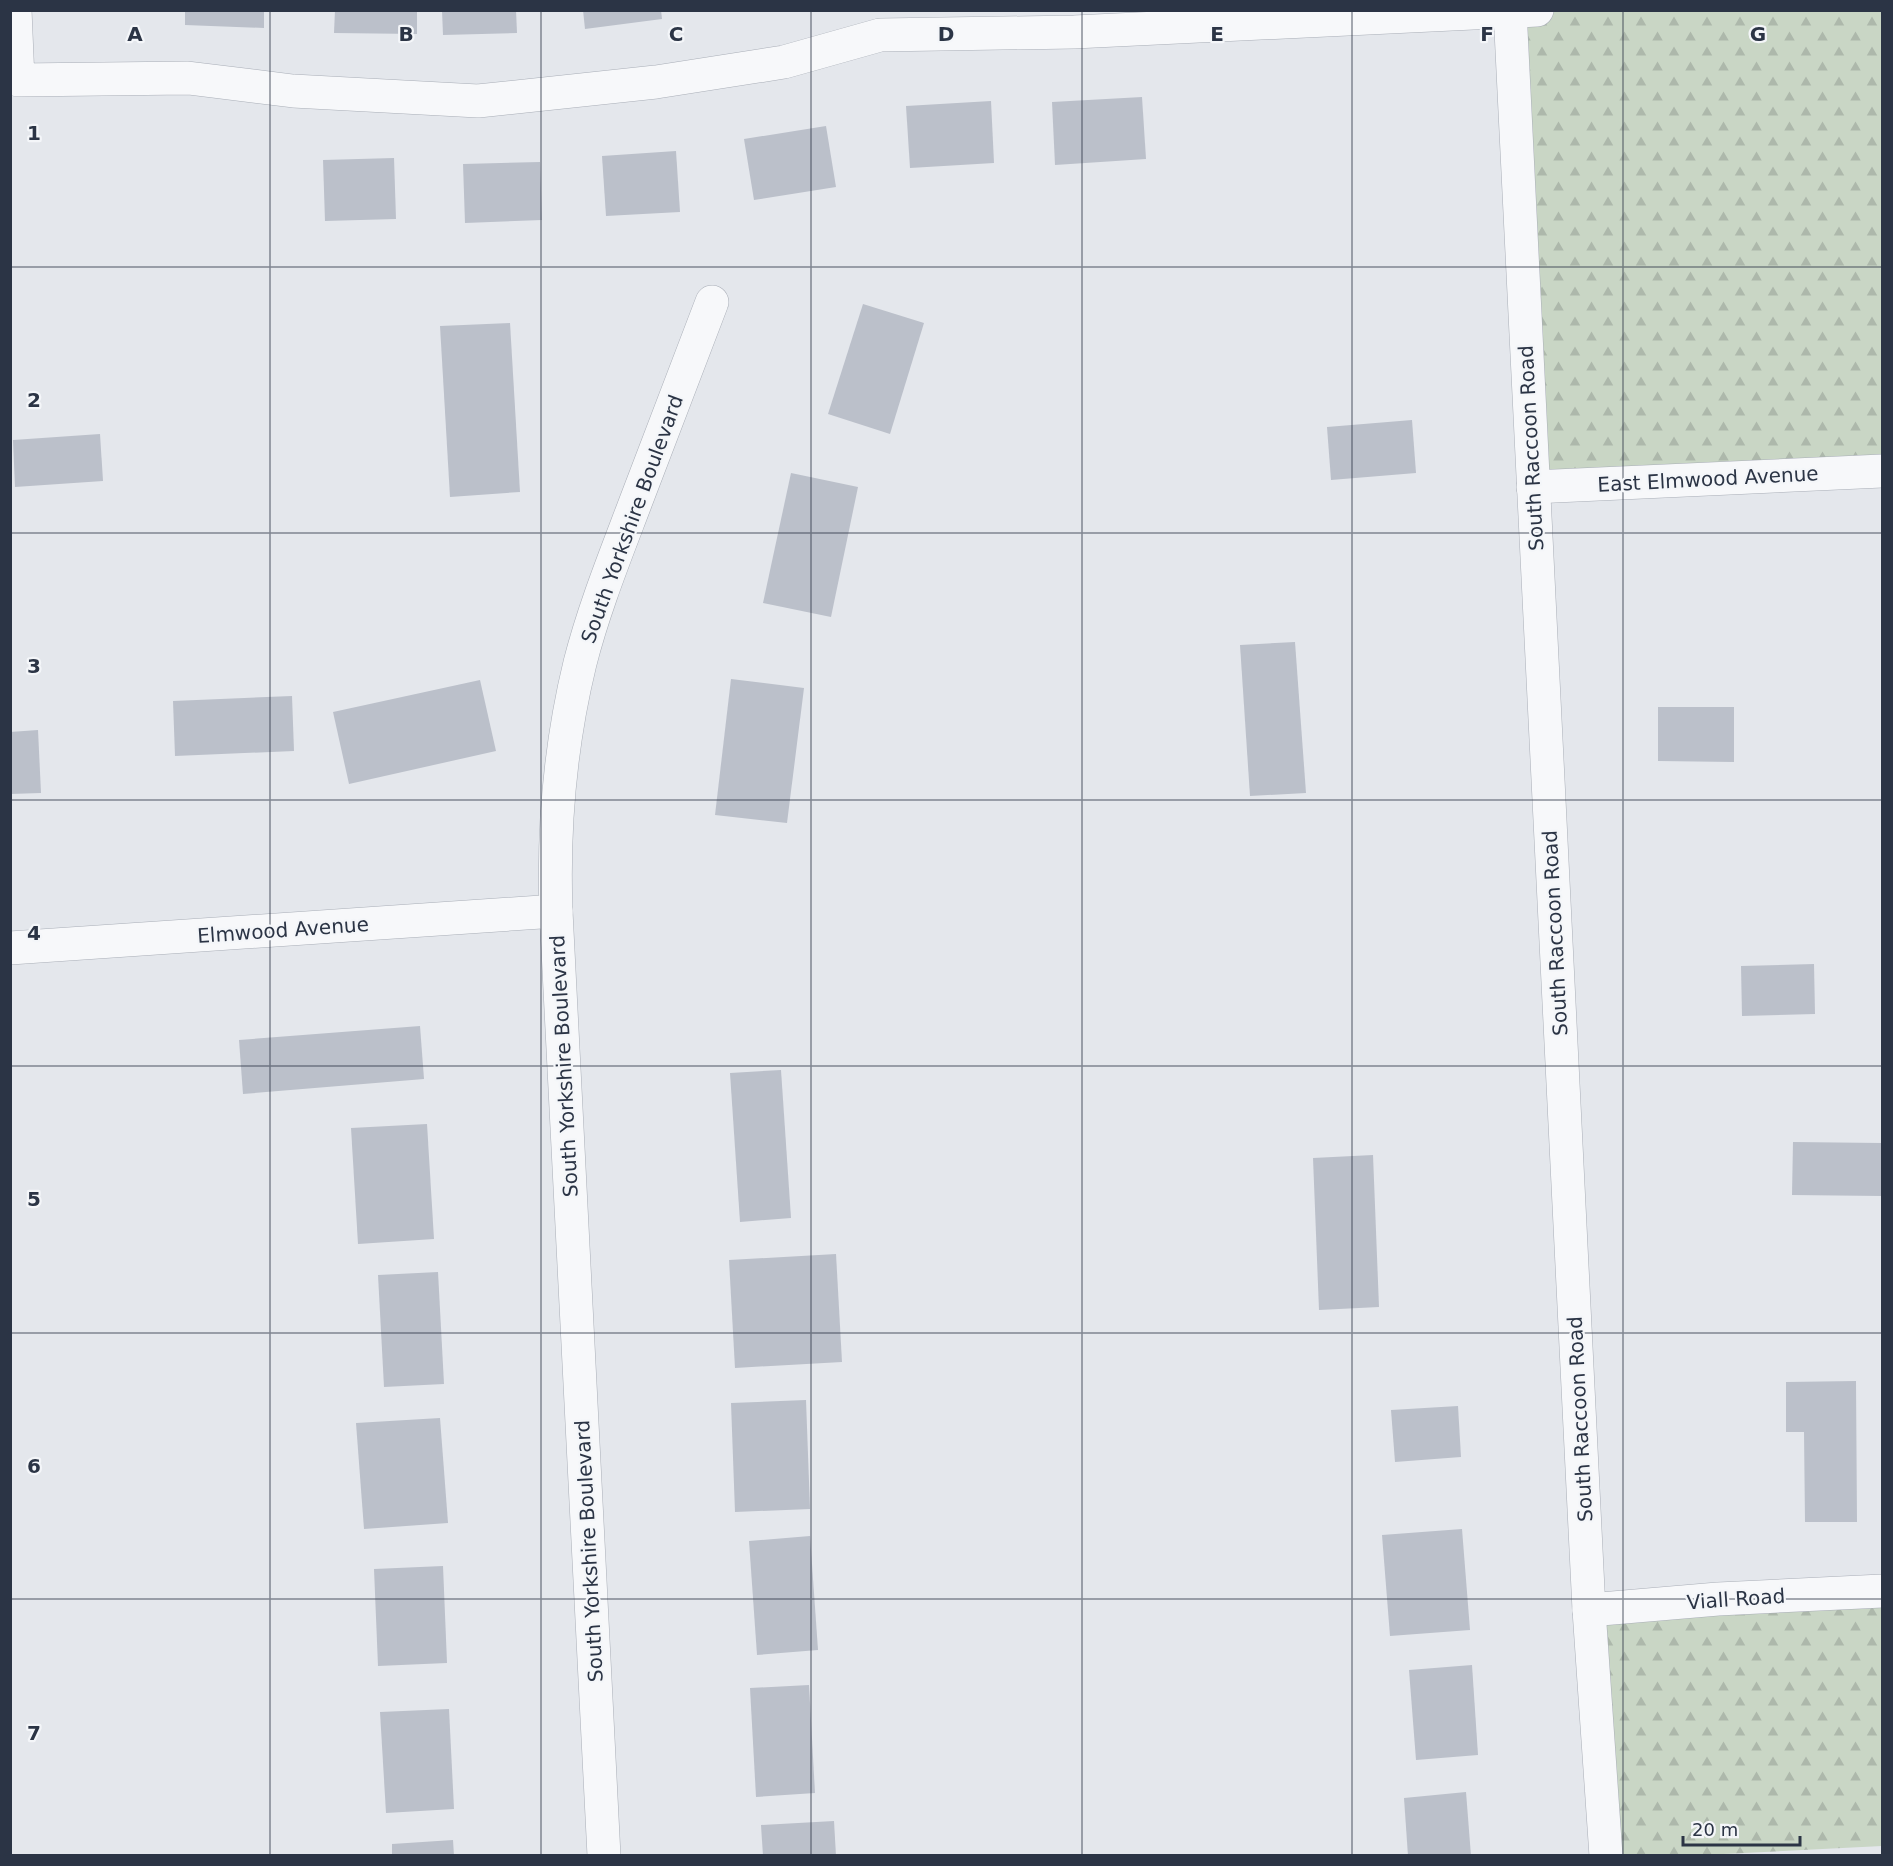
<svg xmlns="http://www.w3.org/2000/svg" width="1893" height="1866" viewBox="0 0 1893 1866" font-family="'DejaVu Sans',sans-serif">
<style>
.forest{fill:url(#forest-firs)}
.building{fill:#bbc0ca}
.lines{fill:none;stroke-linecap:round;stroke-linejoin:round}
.minor-casing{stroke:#a9aeb7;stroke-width:34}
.tertiary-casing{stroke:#a9aeb7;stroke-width:34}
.minor{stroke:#f7f8fa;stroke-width:33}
.tertiary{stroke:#f7f8fa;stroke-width:33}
.grid{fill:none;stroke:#2b3445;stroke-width:1.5;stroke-opacity:0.55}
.labels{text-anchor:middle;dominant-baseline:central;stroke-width:4.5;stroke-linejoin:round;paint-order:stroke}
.street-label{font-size:20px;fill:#2b3445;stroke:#f4f6f9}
.grid-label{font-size:20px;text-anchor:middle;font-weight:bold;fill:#2b3445;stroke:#f4f6f9;stroke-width:4.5;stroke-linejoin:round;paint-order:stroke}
</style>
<defs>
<pattern id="forest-firs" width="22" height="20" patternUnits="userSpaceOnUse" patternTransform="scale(1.5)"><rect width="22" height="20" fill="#c9d6c5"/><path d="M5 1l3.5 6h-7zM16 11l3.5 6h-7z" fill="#adb8ab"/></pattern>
</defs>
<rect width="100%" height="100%" fill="#e4e7ec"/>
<g class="forest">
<path d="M1537 10 1882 11V471L1533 487 1510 12Z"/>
<path d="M1882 1591V1846L1703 1855H1606L1589 1610Z"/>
</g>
<g class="building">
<path d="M185 10H264V28L185 25Z"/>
<path d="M335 10H417V34L334 33Z"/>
<path d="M442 10H516L517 33 443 35Z"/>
<path d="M583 10H661L662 19 585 29Z"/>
<path d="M1142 97 1146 159 1055 165 1052 102Z"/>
<path d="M991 101 994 163 910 168 906 106Z"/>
<path d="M826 126 836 187 754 200 744 139Z"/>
<path d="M676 151 680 212 606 216 602 156Z"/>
<path d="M394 158 396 219 325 221 323 160Z"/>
<path d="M540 162 542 220 465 223 463 164Z"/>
<path d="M863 304 924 323 890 434 828 414Z"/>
<path d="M510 323 520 492 450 497 440 326Z"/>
<path d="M1412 420 1416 473 1331 480 1327 427Z"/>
<path d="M100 434 103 481 15 487 13 440Z"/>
<path d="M791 473 858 487 831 617 763 603Z"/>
<path d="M1295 642 1306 793 1250 796 1240 645Z"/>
<path d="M731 679 804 688 787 823 715 815Z"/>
<path d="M480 680 496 751 349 784 333 712Z"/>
<path d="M292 696 294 751 175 756 173 701Z"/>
<path d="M1658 707H1734V762L1658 761Z"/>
<path d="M38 730 41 793 10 794V732Z"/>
<path d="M1814 964 1815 1014 1742 1016 1741 966Z"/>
<path d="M420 1026 424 1079 243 1094 239 1040Z"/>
<path d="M781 1070 791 1218 740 1222 730 1073Z"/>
<path d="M427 1124 434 1239 358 1244 351 1128Z"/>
<path d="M1793 1142 1882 1143V1196L1792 1195Z"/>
<path d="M1373 1155 1379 1307 1319 1310 1313 1158Z"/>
<path d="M836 1254 842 1362 735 1368 729 1260Z"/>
<path d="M438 1272 444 1384 384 1387 378 1275Z"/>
<path d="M1856 1381 1857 1522H1805L1804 1432H1786V1382Z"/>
<path d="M806 1400 810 1509 735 1512 731 1403Z"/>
<path d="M1458 1406 1461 1457 1395 1462 1391 1410Z"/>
<path d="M440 1418 448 1523 364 1529 356 1423Z"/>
<path d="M1462 1529 1470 1630 1390 1636 1382 1535Z"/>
<path d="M810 1536 818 1650 757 1655 749 1541Z"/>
<path d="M443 1566 447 1663 378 1666 374 1569Z"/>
<path d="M1472 1665 1478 1755 1416 1760 1409 1670Z"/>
<path d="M809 1685 815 1793 756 1797 750 1688Z"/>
<path d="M449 1709 454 1809 386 1813 380 1712Z"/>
<path d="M1466 1792 1471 1856H1408L1404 1798Z"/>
<path d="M834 1821 836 1856H763L761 1825Z"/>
<path d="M453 1840 454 1856H392V1844Z"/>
</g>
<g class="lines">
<defs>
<g id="minor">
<path d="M15 10 18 80 188 78 293 91 478 101 656 82 784 62 880 35 1074 32 1537 10"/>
<path d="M1533 487 1882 471"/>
<path d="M10 948 556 911"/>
<path d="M604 1856 556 911C553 827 560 745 580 663 594 608 616 554 636 501 662 434 687 368 712 302"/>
</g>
<g id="tertiary">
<path d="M1510 10 1589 1610 1606 1856"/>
<path d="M1589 1610 1718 1599 1882 1591"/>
</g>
</defs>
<use href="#minor" class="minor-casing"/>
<use href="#tertiary" class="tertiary-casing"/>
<use href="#minor" class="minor"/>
<use href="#tertiary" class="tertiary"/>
</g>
<path class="grid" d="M270 10V1856M541 10V1856M811 10V1856M1082 10V1856M1352 10V1856M1623 10V1856M10 267H1882M10 533H1882M10 800H1882M10 1066H1882M10 1333H1882M10 1599H1882"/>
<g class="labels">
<g class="street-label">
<text transform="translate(1531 448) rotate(-93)">South Raccoon Road</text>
<text transform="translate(1708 479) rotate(-3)">East Elmwood Avenue</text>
<text transform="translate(632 519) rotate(-70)">South Yorkshire Boulevard</text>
<text transform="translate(283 930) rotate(-4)">Elmwood Avenue</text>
<text transform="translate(1555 933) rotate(-93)">South Raccoon Road</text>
<text transform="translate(564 1066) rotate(-93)">South Yorkshire Boulevard</text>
<text transform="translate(1580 1419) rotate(-93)">South Raccoon Road</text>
<text transform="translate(589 1551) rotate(-93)">South Yorkshire Boulevard</text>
<text transform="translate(1736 1599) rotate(-4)">Viall Road</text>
</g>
</g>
<g class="grid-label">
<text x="135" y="41">A</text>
<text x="406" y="41">B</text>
<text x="676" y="41">C</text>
<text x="946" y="41">D</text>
<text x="1217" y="41">E</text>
<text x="1487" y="41">F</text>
<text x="1758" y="41">G</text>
<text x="34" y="140">1</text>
<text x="34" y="407">2</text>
<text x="34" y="673">3</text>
<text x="34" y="940">4</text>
<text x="34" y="1206">5</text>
<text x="34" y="1473">6</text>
<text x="34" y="1740">7</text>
</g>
<rect width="1893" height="1866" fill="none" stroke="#2b3445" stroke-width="24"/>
<path d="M1683 1836v9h117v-9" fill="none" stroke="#2b3445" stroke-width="3"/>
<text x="1692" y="1836" font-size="18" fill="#2b3445" stroke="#f4f6f9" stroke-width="4.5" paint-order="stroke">20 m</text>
</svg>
